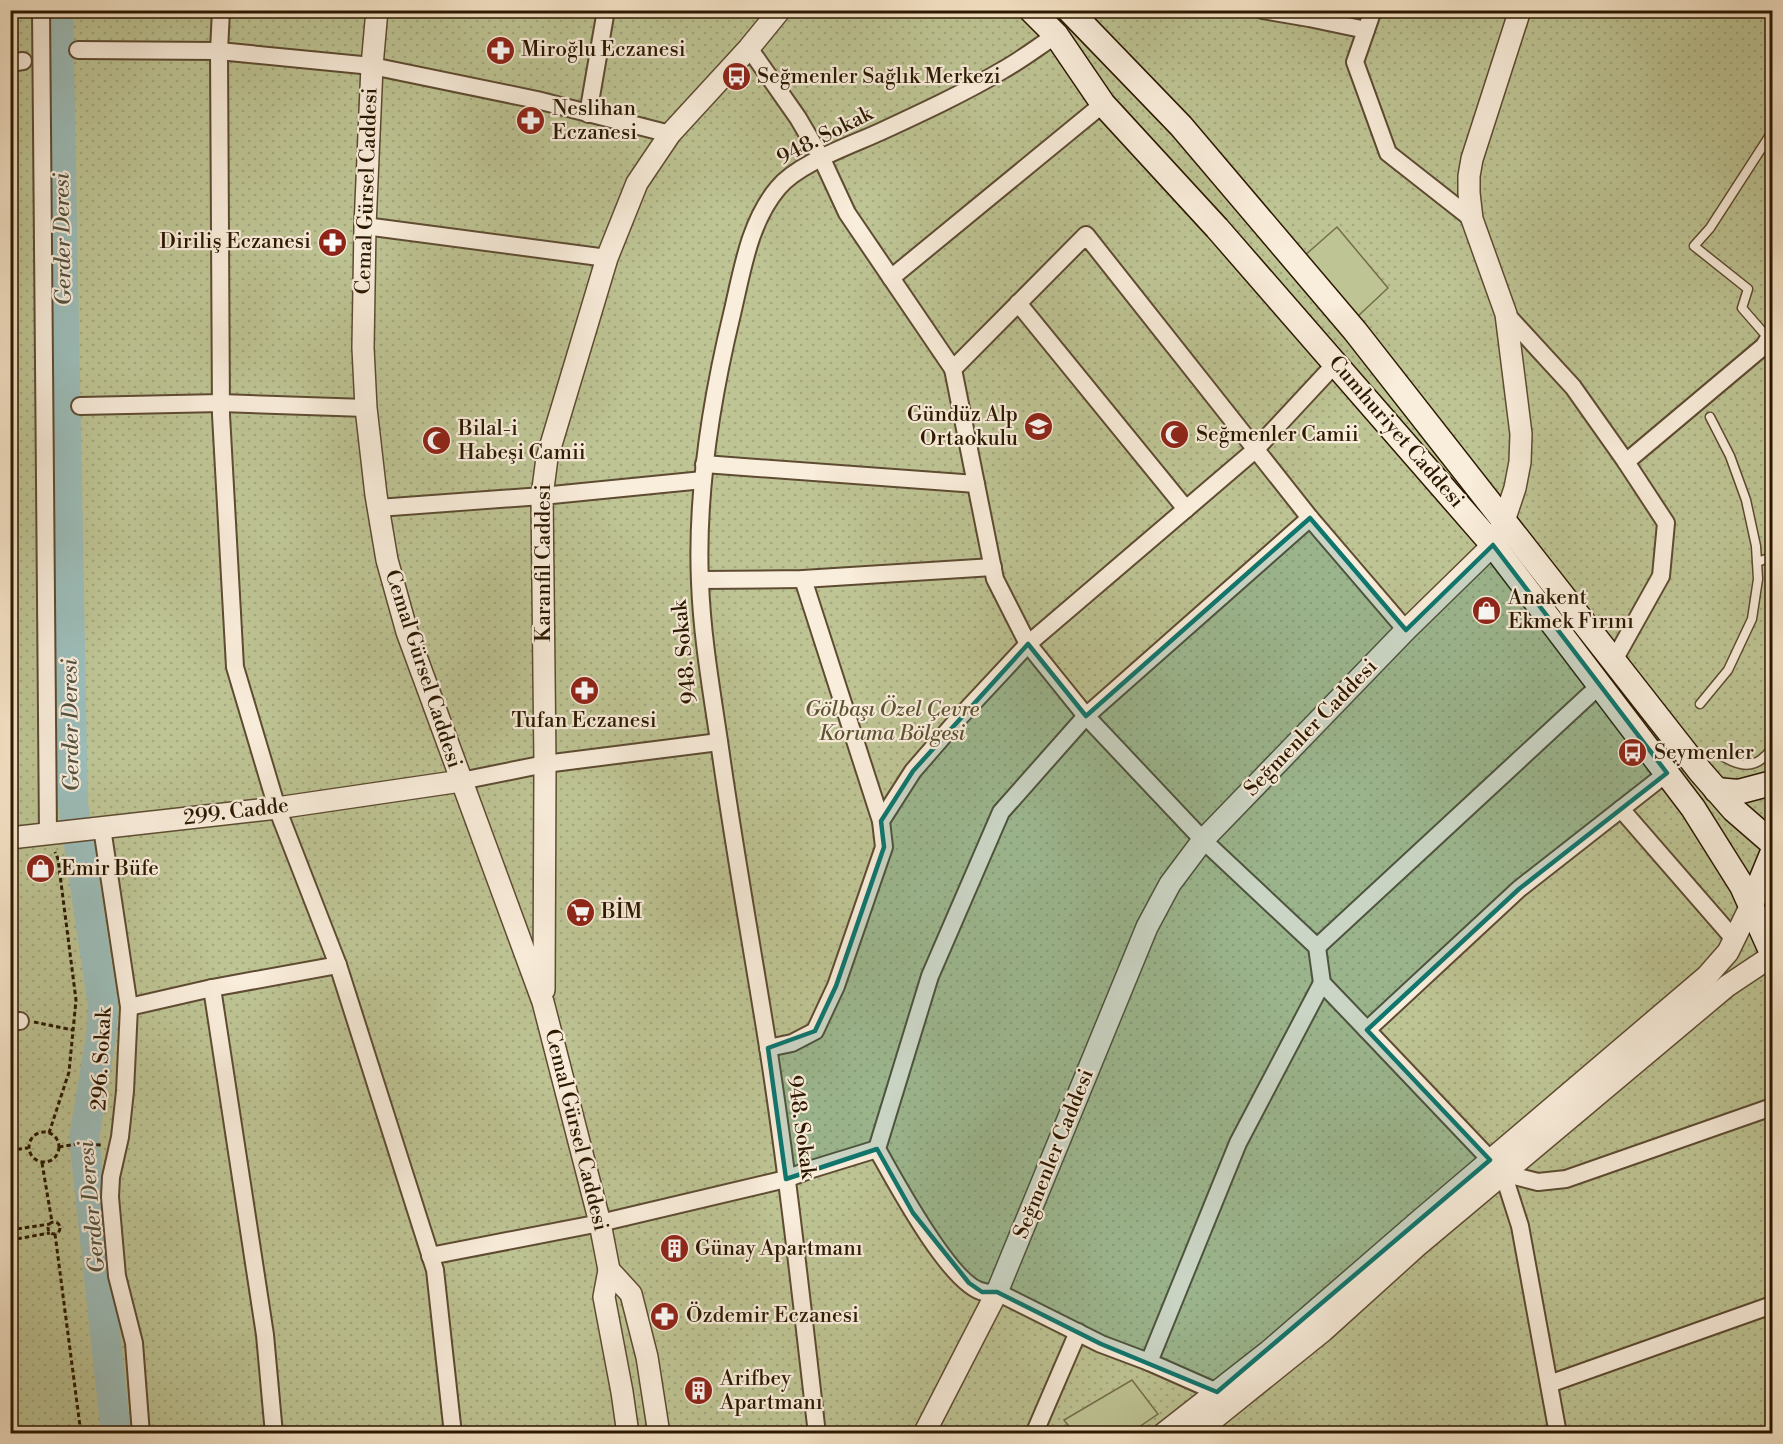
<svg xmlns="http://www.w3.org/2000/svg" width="1783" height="1444" viewBox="0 0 1783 1444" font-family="'Libre Bodoni',serif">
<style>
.green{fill:url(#green-dots);stroke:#746e4a;stroke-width:1.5}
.pitch{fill:#bec494;stroke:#746e4a;stroke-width:1.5}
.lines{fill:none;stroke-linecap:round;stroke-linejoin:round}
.river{stroke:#9dbeba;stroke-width:30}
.service-casing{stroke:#5e4b32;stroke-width:11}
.minor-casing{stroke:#5e4b32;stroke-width:20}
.tertiary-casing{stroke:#5e4b32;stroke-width:24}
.secondary-casing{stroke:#2b1800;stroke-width:27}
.path{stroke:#2b1800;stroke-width:3;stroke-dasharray:4.5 3;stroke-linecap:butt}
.service{stroke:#f9eddb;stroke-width:8}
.minor{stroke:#f9eddb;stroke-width:16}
.tertiary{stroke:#f9eddb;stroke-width:21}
.secondary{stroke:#f9eddb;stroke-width:24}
.marked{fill:#0f766e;fill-opacity:0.2;stroke:#0f766e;stroke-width:4.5;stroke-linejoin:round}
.labels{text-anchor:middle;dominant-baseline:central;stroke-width:4.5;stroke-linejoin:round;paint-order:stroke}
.poi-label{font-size:21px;fill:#2b1800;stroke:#f9eddb;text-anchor:start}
.street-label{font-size:21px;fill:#2b1800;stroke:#f9eddb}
.park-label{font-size:21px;font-style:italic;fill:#5e5434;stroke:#f9eddb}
.water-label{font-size:22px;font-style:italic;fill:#535241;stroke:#f9eddb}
</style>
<defs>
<pattern id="green-dots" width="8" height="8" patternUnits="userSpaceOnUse" patternTransform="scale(1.5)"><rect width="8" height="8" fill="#bec494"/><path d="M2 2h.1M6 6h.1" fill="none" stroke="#a3a87e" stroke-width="1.8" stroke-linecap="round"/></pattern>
</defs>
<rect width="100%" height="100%" fill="#f6e4c7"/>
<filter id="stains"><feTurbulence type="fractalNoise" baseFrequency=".00333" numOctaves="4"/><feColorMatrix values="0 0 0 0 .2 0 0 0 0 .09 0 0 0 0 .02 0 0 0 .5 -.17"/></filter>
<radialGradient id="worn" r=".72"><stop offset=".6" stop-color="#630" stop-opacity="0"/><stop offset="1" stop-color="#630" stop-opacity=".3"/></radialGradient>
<path class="green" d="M10 11H1772V1433H11Z"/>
<g class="pitch">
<path d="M1337 227 1388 288 1357 317 1304 256Z"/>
<path d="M1132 1380 1158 1414 1130 1433H1074L1064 1420Z"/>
</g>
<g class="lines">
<path class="river" d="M58 10 73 804 103 1006 101 1036 84 1138 116 1434"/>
<defs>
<g id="service">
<path d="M1769 339 1742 308 1748 289 1694 246 1710 228 1772 132"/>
<path d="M1757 562 1772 557"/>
<path d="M1700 704 1728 670 1752 619 1758 579 1756 546 1746 500 1730 456 1710 417"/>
<path d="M1717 753C1739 767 1755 772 1772 748"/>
</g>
<g id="minor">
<path d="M41 10 48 835"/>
<path d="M221 10 219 51 221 415 235 667 277 808 338 965 435 1270 453 1434"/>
<path d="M1262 10 1309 18 1366 30"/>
<path d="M1373 10 1355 62 1388 153 1472 219"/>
<path d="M749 48 798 118 822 159 847 213 953 369"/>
<path d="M78 50 219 51 372 66 537 100 670 134"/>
<path d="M10 63 23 61"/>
<path d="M588 114 606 10"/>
<path d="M365 226 607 258"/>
<path d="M891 278 1103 104"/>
<path d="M1018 303 1186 509"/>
<path d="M1506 314 1573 387 1626 462 1666 523 1661 576 1613 662"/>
<path d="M80 406 221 403 366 408"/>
<path d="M1626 462 1764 346 1772 333"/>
<path d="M704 464 976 484"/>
<path d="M378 508 542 496 703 480"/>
<path d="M803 579 881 821"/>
<path d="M700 580 803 579 993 567"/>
<path d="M1406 630 1310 518 1086 235 953 369 995 579 1028 644 1086 716 1203 840 1317 947 1322 983 1367 1030 1519 889 1667 773"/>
<path d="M461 781 545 764 719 742"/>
<path d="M1621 809 1734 939"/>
<path d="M102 828 129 1007 125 1091 120 1137 111 1177 110 1197 117 1276 134 1343 141 1434"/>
<path d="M1317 947 1600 685"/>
<path d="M212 988 265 1335 274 1434"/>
<path d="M129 1007 212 988 338 965"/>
<path d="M10 1021H20"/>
<path d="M1367 1030 1503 1173 1520 1226 1558 1434"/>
<path d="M768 1048 792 1043 815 1031 836 986 884 847 881 821 913 771 959 718 1028 644 1255 450 1336 363"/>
<path d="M1503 1173 1538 1182 1566 1179 1772 1107"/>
<path d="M430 1256 600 1223 786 1179 812 1169 877 1149"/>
<path d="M1149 1362 1238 1143 1322 983"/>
<path d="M1549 1384 1772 1305"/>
<path d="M1223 1398 1217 1392 1149 1362 1101 1344 997 1292C993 1292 988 1293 984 1292 951 1287 894 1179 877 1149L930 976 1001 812 1086 716 1310 518"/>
<path d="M817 1434C802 1305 788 1175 768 1047 752 947 734 848 720 748 712 693 702 638 700 582 696 492 711 401 732 314 742 272 749 222 778 188 798 163 852 145 882 131 923 112 964 93 1003 70 1021 60 1038 47 1056 35"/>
<path d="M1034 1434 1078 1332"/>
</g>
<g id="tertiary">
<path d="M377 10 372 66 365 226 363 348 366 408 376 495 387 560 407 632 543 1002 600 1223 609 1270 604 1297 622 1392 628 1434"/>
<path d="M10 838 277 808 461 781"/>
<path d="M544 990 545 764 542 496 547 458 607 258 637 183 670 134 749 48 780 10"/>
<path d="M609 1270 631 1294 647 1357 659 1434"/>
<path d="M924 1434 997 1292 1147 927 1170 884 1203 840 1406 630 1493 545 1504 521 1515 488 1520 462 1521 434 1506 314 1472 219 1469 193V176L1472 159 1520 10"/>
<path d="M1163 1434 1269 1351 1419 1221 1707 976 1728 952 1751 905"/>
<path d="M1195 1434 1323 1331 1417 1246 1727 986 1772 956"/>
</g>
<g id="secondary">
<path d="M1031 10 1056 35 1103 104 1217 228 1493 545 1693 808 1742 886 1772 953"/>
<path d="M1069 10 1181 126 1355 331 1700 771 1734 810 1772 843"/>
<path d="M1716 790 1738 792 1772 783"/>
<path d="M1751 905 1772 854"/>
</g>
</defs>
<use href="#service" class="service-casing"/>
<use href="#minor" class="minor-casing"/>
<use href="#tertiary" class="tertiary-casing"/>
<use href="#secondary" class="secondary-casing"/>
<g class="path">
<path d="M34 1022 73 1030"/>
<circle cx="44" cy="1147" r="15"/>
<path d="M49 1133 69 1072 76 1000 58 859 55 852"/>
<path d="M59 1147 77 1144 102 1145"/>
<path d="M10 1150 28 1148"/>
<path d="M42 1163 52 1222"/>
<circle cx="54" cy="1228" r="6"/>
<path d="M10 1230 50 1224"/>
<path d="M55 1234 81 1434"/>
<path d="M10 1240 50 1233"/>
</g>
<use href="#service" class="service"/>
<use href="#minor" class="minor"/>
<use href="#tertiary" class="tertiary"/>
<use href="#secondary" class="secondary"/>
</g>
<path class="marked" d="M1310 518 1406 630 1493 545 1667 773 1519 889 1367 1030 1490 1160 1217 1392 1101 1344 997 1292H982L969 1283 913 1213 877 1149 786 1179 768 1048 815 1031 836 986 884 847 881 821 913 771 1028 644 1086 716Z"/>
<defs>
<symbol id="pharmacy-disc" viewBox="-11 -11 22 22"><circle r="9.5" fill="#8f2418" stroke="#f9eddb"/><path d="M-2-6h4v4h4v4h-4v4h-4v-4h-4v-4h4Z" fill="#fff"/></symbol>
<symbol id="bus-disc" viewBox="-11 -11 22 22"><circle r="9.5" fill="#8f2418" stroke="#f9eddb"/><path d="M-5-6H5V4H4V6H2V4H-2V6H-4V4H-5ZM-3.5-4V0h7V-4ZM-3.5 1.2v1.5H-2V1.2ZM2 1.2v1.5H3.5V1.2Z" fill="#fff"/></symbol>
<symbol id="school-disc" viewBox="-11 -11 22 22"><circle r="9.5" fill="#8f2418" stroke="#f9eddb"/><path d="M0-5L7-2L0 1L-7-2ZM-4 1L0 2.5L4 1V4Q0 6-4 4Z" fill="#fff"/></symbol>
<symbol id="mosque-disc" viewBox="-11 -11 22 22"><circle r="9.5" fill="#8f2418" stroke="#f9eddb"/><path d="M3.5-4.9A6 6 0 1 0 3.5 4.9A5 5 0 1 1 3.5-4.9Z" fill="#fff"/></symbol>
<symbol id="shop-disc" viewBox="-11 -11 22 22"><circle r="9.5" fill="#8f2418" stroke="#f9eddb"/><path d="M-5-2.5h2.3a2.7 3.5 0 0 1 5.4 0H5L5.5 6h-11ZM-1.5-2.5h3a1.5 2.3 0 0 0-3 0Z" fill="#fff"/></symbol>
<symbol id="supermarket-disc" viewBox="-11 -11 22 22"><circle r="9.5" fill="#8f2418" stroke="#f9eddb"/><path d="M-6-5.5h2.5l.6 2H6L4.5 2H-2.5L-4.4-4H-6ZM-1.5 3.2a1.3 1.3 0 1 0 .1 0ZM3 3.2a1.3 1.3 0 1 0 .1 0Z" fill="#fff"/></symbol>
<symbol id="building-disc" viewBox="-11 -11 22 22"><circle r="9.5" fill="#8f2418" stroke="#f9eddb"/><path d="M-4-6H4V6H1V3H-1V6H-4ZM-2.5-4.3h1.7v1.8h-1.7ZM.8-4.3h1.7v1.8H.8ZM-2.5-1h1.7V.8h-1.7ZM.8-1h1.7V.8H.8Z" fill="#fff"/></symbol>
</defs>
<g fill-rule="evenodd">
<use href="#pharmacy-disc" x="484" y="34" width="33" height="33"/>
<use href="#bus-disc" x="720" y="60" width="33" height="33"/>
<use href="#pharmacy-disc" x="514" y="104" width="33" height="33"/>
<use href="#pharmacy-disc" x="316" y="226" width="33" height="33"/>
<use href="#school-disc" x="1022" y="410" width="33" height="33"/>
<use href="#mosque-disc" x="1158" y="418" width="33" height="33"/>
<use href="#mosque-disc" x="420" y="424" width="33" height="33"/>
<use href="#shop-disc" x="1470" y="594" width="33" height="33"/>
<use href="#pharmacy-disc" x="568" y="674" width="33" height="33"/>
<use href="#bus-disc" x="1616" y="736" width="33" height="33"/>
<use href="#shop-disc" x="24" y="852" width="33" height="33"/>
<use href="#supermarket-disc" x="564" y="896" width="33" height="33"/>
<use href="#building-disc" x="658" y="1232" width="33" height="33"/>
<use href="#pharmacy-disc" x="648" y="1300" width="33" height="33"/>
<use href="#building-disc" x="682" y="1374" width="33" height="33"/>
</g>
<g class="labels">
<g class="poi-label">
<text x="521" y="50">Miroğlu Eczanesi</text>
<text x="757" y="77">Seğmenler Sağlık Merkezi</text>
<text x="552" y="109">Neslihan<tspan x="552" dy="24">Eczanesi</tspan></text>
<text x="311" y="242" text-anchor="end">Diriliş Eczanesi</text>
<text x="1018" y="415" text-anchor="end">Gündüz Alp<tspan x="1018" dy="24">Ortaokulu</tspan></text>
<text x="458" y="429">Bilal-i<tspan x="458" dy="24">Habeşi Camii</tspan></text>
<text x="1196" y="435">Seğmenler Camii</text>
<text x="1508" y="598">Anakent<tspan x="1508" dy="24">Ekmek Fırını</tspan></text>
<text x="584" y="721" text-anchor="middle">Tufan Eczanesi</text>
<text x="1654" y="753">Seymenler</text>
<text x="61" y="869">Emir Büfe</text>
<text x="601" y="912">BİM</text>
<text x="695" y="1249">Günay Apartmanı</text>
<text x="686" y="1316">Özdemir Eczanesi</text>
<text x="720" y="1379">Arifbey<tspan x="720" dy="24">Apartmanı</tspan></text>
</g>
<g class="street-label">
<text transform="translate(825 136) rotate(-27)">948. Sokak</text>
<text transform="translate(367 191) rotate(-88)">Cemal Gürsel Caddesi</text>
<text transform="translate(1396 432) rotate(49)">Cumhuriyet Caddesi</text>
<text transform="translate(544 563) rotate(-90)">Karanfil Caddesi</text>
<text transform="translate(685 652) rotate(-96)">948. Sokak</text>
<text transform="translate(423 669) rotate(72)">Cemal Gürsel Caddesi</text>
<text transform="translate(1311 728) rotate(-46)">Seğmenler Caddesi</text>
<text transform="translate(236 812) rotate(-7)">299. Cadde</text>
<text transform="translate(102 1059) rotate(-87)">296. Sokak</text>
<text transform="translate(801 1127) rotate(82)">948. Sokak</text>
<text transform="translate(576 1130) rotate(76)">Cemal Gürsel Caddesi</text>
<text transform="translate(1054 1154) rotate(-68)">Seğmenler Caddesi</text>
</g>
<g class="park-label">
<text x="892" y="710">Gölbaşı Özel Çevre<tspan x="892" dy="24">Koruma Bölgesi</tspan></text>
</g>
<g class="water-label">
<text transform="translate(63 239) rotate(-91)">Gerder Deresi</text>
<text transform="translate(71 725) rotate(-91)">Gerder Deresi</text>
<text transform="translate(92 1207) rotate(-95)">Gerder Deresi</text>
</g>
</g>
<rect width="1783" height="1444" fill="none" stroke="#f6e4c7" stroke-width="36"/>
<rect x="12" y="12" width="1759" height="1420" fill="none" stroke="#2b1800" stroke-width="3"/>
<rect x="18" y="18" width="1747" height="1408" fill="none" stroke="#2b1800" stroke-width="1.5"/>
<rect width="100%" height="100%" filter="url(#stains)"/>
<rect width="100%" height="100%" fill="url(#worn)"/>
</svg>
